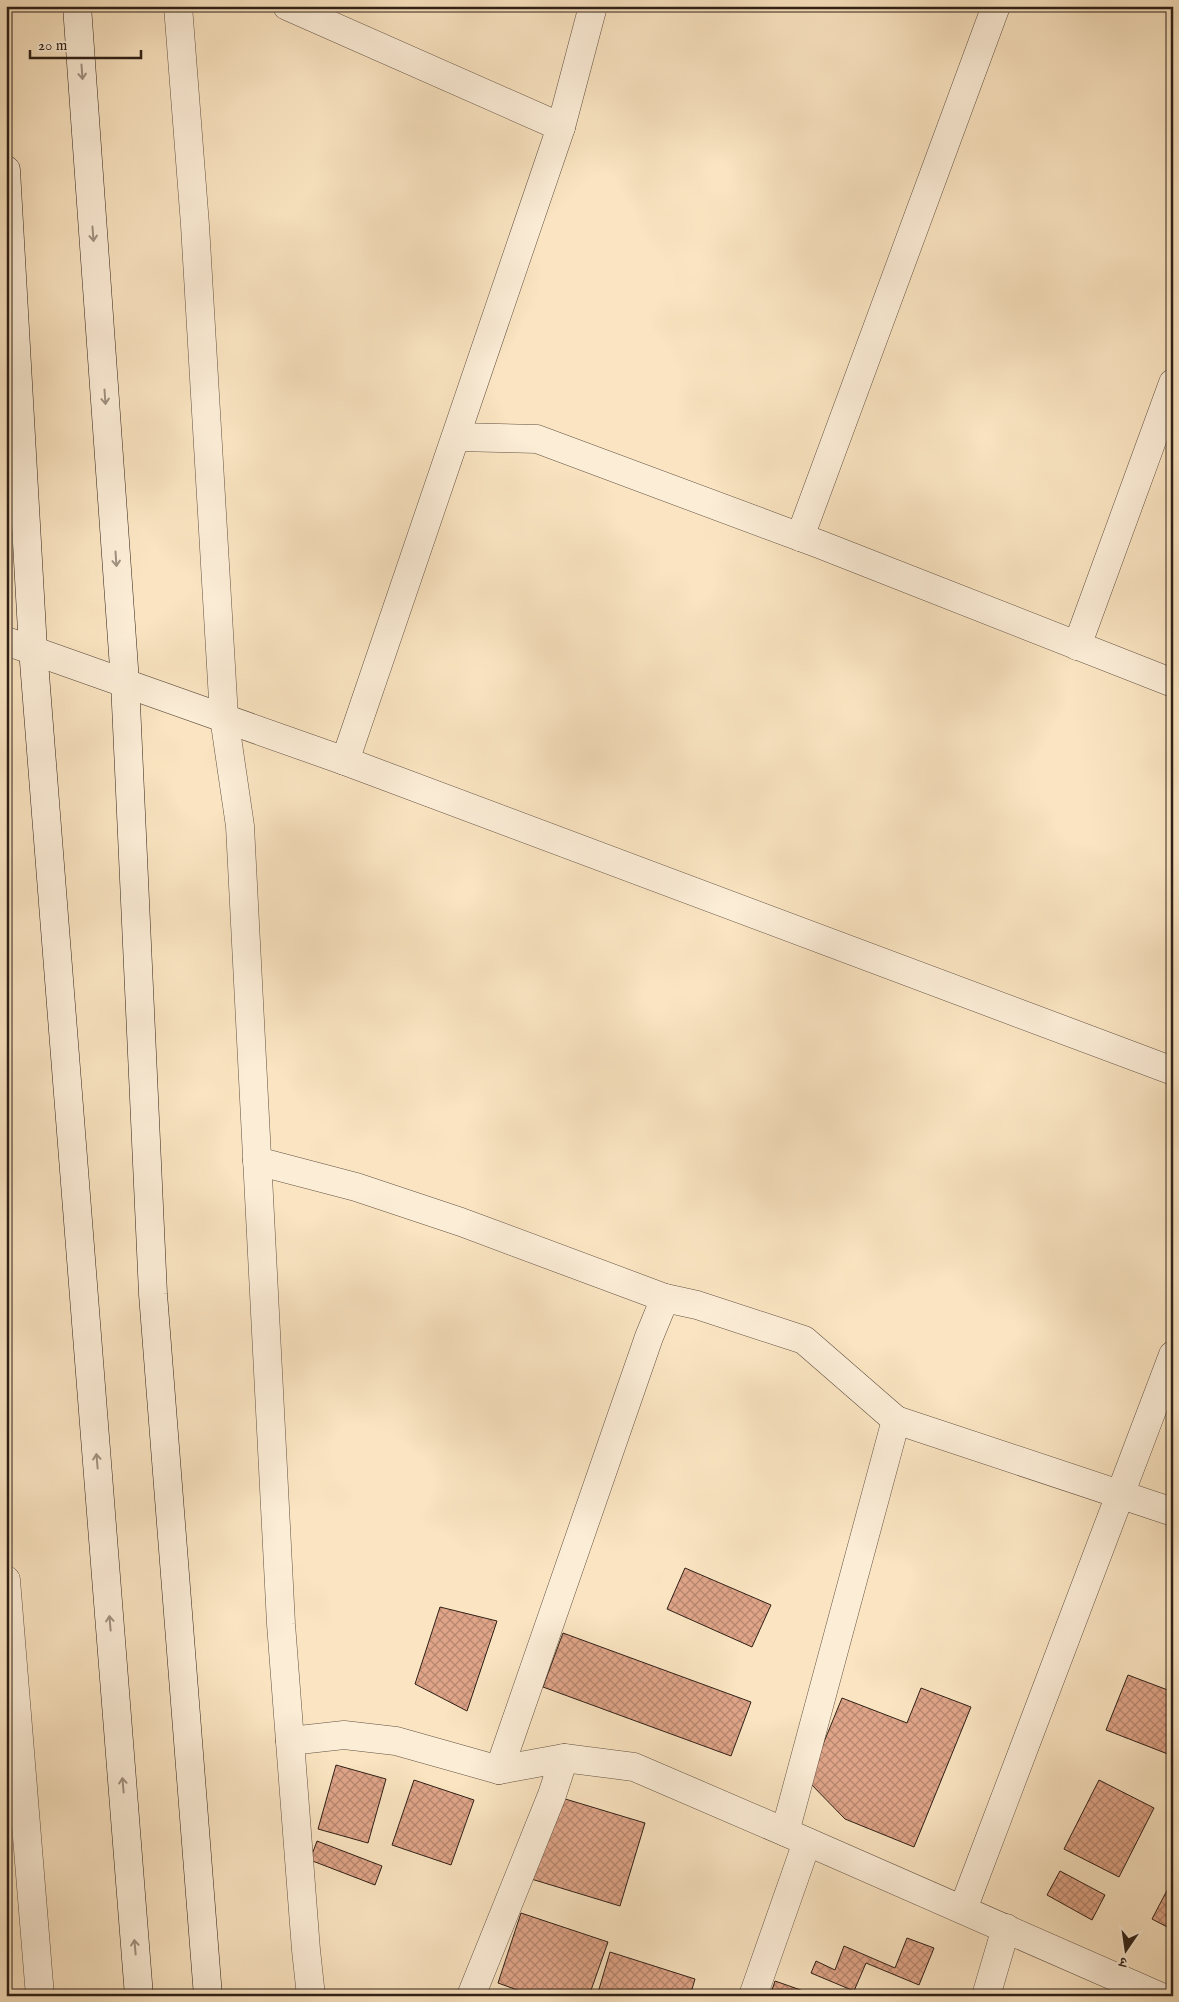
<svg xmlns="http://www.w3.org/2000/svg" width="1179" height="2002" viewBox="0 0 1179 2002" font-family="'IM FELL English','Noto Serif Devanagari',serif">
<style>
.building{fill:url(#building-cross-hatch);stroke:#2f2017}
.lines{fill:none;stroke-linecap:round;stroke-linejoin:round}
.street-casing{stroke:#625142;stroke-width:29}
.secondary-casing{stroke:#2f2017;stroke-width:29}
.street{stroke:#fcedd7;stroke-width:28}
.secondary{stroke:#fcedd7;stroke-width:28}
.oneway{stroke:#a09181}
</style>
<defs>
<pattern id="building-cross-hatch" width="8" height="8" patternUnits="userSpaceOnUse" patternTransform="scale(1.25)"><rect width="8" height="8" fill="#e0a589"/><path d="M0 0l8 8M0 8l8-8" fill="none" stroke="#b6866f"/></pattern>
</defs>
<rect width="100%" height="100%" fill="#fae4c1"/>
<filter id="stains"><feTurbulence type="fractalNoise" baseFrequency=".004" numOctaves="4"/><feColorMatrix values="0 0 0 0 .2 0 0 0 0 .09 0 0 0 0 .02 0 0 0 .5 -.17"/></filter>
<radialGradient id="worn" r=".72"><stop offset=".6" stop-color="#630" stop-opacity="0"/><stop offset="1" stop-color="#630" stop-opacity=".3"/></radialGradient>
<g class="building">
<path d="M685 1568 771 1605 752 1647 667 1609Z"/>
<path d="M440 1607 497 1621 467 1711 415 1684Z"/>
<path d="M563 1633 751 1702 731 1756 543 1687Z"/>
<path d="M1128 1675 1173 1692V1756L1106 1730Z"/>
<path d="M921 1688 971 1707 914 1847 845 1819 808 1781 842 1698 907 1723Z"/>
<path d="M336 1765 386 1779 368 1843 318 1829Z"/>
<path d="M414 1780 474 1800 451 1865 392 1845Z"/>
<path d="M1099 1780 1154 1808 1119 1877 1064 1849Z"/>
<path d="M552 1795 645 1823 620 1906 528 1878Z"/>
<path d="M317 1841 382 1866 375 1885 310 1860Z"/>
<path d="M1060 1871 1105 1895 1092 1920 1047 1895Z"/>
<path d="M1173 1879V1930L1152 1919Z"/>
<path d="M521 1913 608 1942 589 1996H534L498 1983Z"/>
<path d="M907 1938 934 1948 919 1985 866 1963 854 1991 811 1973 816 1961 835 1970 844 1946 895 1968Z"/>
<path d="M610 1952 695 1979 690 1996H597Z"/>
<path d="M775 1981 818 1996H770Z"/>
</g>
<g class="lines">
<defs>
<g id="street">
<path d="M178 6 195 225 224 717 240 826 281 1624 306 1950 311 1996"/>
<path d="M287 6 561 127"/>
<path d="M456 437 537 439 819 544 1173 683"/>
<path d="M800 537 996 6"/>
<path d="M6 641 345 761 1173 1071"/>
<path d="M1077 646 1173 383"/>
<path d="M345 761 561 127 593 6"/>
<path d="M257 1161 356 1187 461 1222 665 1298"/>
<path d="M896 1420 1173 1512"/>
<path d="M6 1580 40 1996"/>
<path d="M290 1741 344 1735 396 1741 499 1770 564 1758 552 1795 471 1996"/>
<path d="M499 1770 649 1337 665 1298 697 1305 804 1340 896 1420 785 1832 634 1767 564 1758"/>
<path d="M785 1832 1159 1996"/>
<path d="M963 1909 1173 1355"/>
<path d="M753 1996 807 1842"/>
<path d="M986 1996 1006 1928"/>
</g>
<g id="secondary">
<path d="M77 6 125 682 153 1294 208 1996"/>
<path d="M6 170 33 649 139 1996"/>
</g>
</defs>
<use href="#street" class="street-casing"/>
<use href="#secondary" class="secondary-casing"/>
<use href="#street" class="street"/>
<use href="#secondary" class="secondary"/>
</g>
<defs><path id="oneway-shaft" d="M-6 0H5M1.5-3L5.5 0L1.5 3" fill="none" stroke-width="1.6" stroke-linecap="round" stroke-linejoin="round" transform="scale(1.25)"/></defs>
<g class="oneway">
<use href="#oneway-shaft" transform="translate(82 72) rotate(86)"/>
<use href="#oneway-shaft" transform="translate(93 234) rotate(86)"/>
<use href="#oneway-shaft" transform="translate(105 397) rotate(86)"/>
<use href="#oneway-shaft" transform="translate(116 559) rotate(86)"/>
<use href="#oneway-shaft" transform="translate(97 1461) rotate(-95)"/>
<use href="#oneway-shaft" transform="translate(110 1623) rotate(-95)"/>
<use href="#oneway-shaft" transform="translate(123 1785) rotate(-95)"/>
<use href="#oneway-shaft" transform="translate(135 1947) rotate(-95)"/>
</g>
<rect width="1179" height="2002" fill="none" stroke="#fae4c1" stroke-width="25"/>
<rect x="8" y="8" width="1164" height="1987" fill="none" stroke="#2f2017" stroke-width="2.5"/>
<rect x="12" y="12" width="1154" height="1977" fill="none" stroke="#2f2017"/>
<g transform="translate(1126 1950) rotate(193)" stroke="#fcedd7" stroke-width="4" paint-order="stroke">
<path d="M0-4L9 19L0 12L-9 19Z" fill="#2f2017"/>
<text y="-8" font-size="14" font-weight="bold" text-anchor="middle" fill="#2f2017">उ</text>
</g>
<path d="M30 50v8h111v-8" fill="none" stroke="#2f2017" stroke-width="2.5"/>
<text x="38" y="50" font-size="15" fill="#2f2017" stroke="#fcedd7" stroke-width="4" paint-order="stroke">20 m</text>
<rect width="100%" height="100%" filter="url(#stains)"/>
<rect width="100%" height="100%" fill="url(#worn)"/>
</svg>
